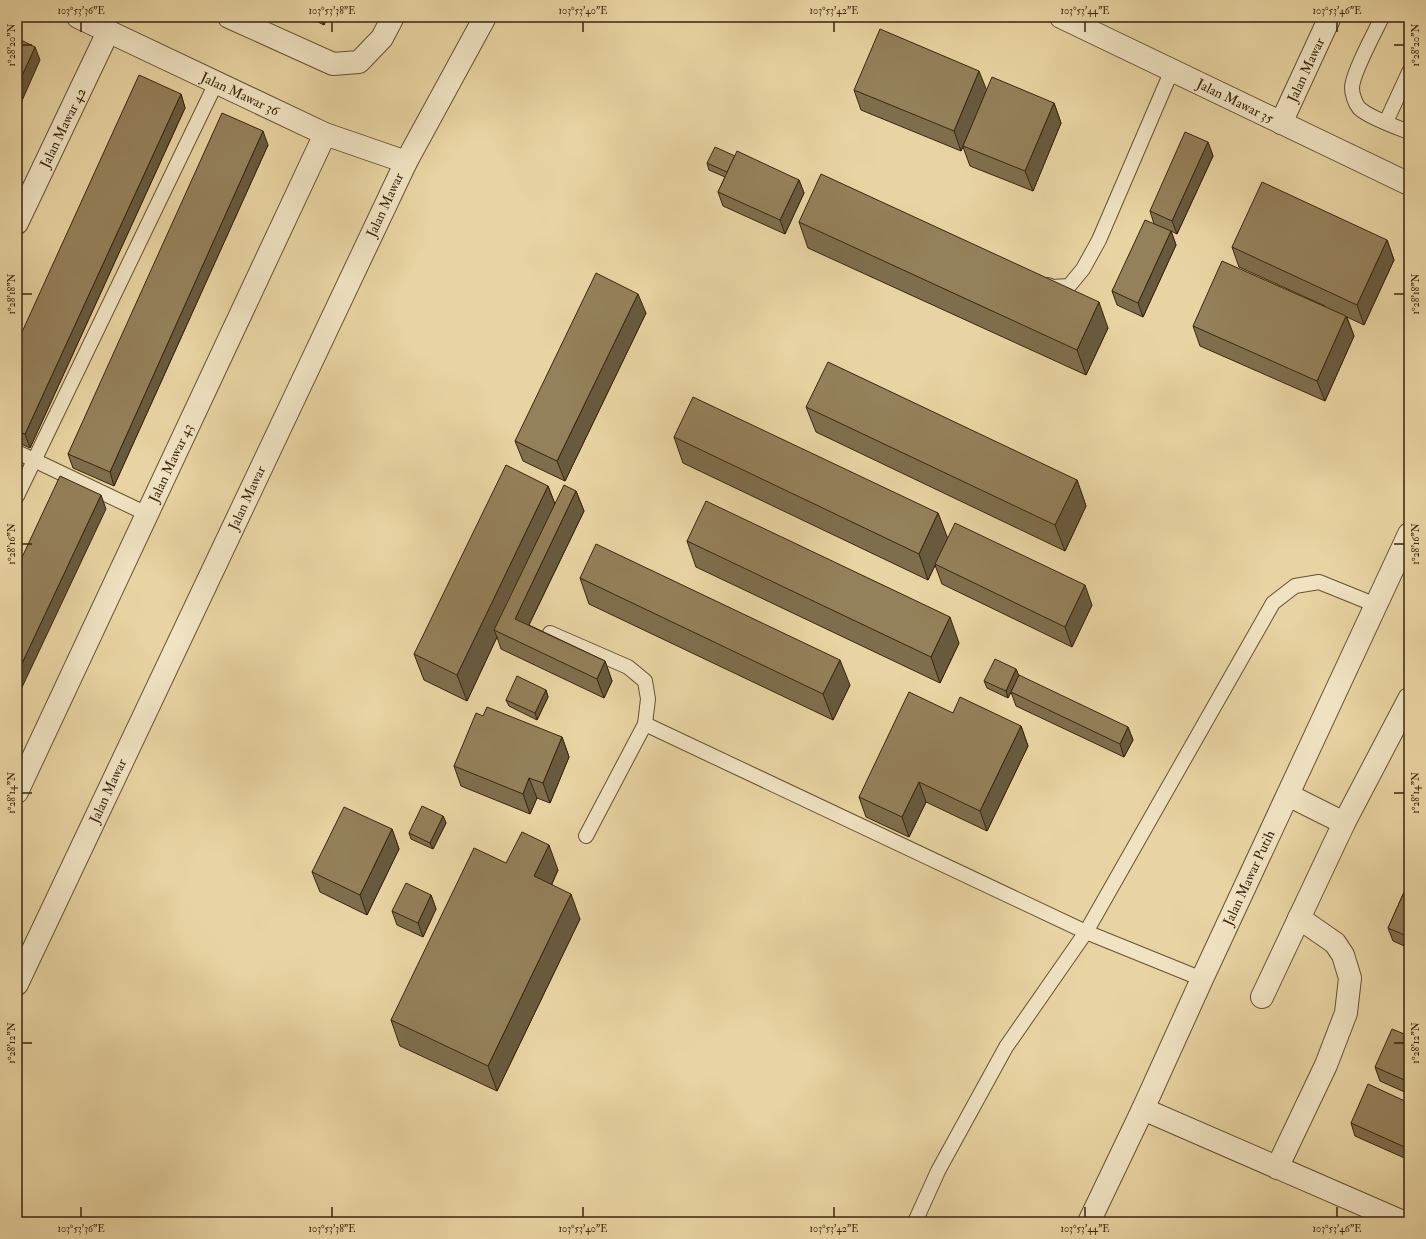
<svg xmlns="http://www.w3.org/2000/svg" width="1426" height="1239" viewBox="0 0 1426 1239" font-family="'IM FELL Double Pica',serif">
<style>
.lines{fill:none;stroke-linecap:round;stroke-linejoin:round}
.service-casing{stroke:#665132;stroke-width:16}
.minor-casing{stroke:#665132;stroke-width:24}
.tertiary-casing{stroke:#665132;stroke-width:24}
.service{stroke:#f0e3c3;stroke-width:14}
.minor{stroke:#f0e3c3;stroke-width:22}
.tertiary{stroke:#f0e3c3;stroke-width:22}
.wall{fill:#7f6e4d;stroke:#3a250d}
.shaded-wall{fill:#685a3f;stroke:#3a250d}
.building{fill:#94805a;stroke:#3a250d}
.ticks{fill:none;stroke:#3a250d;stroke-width:1.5}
.labels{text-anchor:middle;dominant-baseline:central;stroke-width:3;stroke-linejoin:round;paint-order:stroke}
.street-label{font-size:14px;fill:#3a250d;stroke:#f0e3c3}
.neatline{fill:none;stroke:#3a250d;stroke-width:1.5}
.ticks-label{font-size:10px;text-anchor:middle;fill:#3a250d}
</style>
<rect width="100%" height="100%" fill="#e8d4a2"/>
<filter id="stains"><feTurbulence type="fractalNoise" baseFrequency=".005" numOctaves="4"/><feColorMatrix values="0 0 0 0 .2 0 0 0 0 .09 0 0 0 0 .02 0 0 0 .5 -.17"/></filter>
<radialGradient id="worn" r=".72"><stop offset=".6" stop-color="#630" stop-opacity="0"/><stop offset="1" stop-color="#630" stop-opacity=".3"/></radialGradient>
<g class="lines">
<defs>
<g id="service">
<path d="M1382 17C1375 32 1352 74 1352 88 1352 94 1355 103 1359 108 1368 117 1396 127 1409 132"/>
<path d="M1386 122 1409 72"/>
<path d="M1048 285 1052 287 1069 286 1083 269 1099 240 1172 70"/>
<path d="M17 452 147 514"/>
<path d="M17 496 216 83"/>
<path d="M550 633 628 667 645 681 648 699 645 724 586 836"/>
<path d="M645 724 1086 932 1202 979"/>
<path d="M915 1222 938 1171 1006 1047 1086 932 1273 603 1295 586 1319 582 1376 605"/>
</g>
<g id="minor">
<path d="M78 17 325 134 406 162"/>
<path d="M229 17 333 64 359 62 382 38 393 17"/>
<path d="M1061 17 1409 184"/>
<path d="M1281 123 1330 17"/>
<path d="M17 223 108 32"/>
<path d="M17 792 325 134"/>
<path d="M1288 795 1344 823"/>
<path d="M1262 997 1344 823 1409 699"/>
<path d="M1143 1109 1403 1222"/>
<path d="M1277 1168 1326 1065 1346 1013 1350 978 1343 955 1335 943 1299 918"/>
<path d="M1089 1222 1143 1109 1202 979 1409 534"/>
</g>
<path id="tertiary" d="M17 984 406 162 485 17"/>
</defs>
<use href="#service" class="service-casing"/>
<use href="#minor" class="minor-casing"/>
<use href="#tertiary" class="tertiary-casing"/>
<use href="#service" class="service"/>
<use href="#minor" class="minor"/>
<use href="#tertiary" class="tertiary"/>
</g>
<g class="wall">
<path d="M308 17H327L324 25Z"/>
<path d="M854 90H986L1054 103 1061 123 1033 191 970 166 963 147 961 151 861 110Z"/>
<path d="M181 94 185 108 30 448 17 442V343Z"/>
<path d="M1208 142 1213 156 1177 234 1171 231 1176 245 1143 317 1117 305 1112 291 1154 224 1150 211Z"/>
<path d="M268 145 114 486 73 468 68 454Z"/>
<path d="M735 156 799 180 804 193 785 234 723 206 718 192 725 177 709 170 707 163Z"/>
<path d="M799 222 1108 328 1086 375 808 248Z"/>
<path d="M1387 240 1394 260 1364 325 1347 317 1354 336 1325 401 1200 346 1193 326 1325 306 1239 267 1232 247Z"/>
<path d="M646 313 565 481 523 461 515 441Z"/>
<path d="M806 407 1077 480 1086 506 1065 551 816 432Z"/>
<path d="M674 437 938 513 947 538 1092 605 1072 647 942 584 935 565 928 580 683 463Z"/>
<path d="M548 486 555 504 576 491 584 511 529 625 605 661 612 681 604 698 501 649 497 637 467 701 424 680 414 654Z"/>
<path d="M687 541 959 643 940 683 696 567Z"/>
<path d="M580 578 850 685 833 720 589 604Z"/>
<path d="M1016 669 1019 676 1008 698 987 688 984 681Z"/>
<path d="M546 690 548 697 537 720 509 706 506 700Z"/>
<path d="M1011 692 1128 727 1133 740 1124 757 1016 706Z"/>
<path d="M953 713 1021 726 1028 746 987 831 926 802 909 837 866 817 859 797Z"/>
<path d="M483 716 562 737 569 757 550 803 537 798 530 814 461 786 454 766Z"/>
<path d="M443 816 446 823 433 849 411 839 409 833Z"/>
<path d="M392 829 399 849 367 915 320 892 312 872Z"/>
<path d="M506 863 558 870 552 884 580 919 497 1091 400 1046 391 1020Z"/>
<path d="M1409 881V948L1393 941 1388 928Z"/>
<path d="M431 895 436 909 423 937 397 925 392 911Z"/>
<path d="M1409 1036V1094L1380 1081 1375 1067Z"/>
<path d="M1409 1103V1160L1355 1136 1351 1123Z"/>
</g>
<g class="shaded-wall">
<path d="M321 17H327L324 25Z"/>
<path d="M35 47 40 60 17 112V87Z"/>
<path d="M979 71 987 91 961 151 954 131Z"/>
<path d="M181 94 185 108 30 448 25 434Z"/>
<path d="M1054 103 1061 123 1033 191 1025 171Z"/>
<path d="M263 131 268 145 114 486 110 472Z"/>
<path d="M1208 142 1213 156 1177 234 1172 221Z"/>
<path d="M799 180 804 193 785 234 780 220Z"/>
<path d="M1171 231 1176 245 1143 317 1138 303Z"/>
<path d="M1387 240 1394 260 1364 325 1357 305Z"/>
<path d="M638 294 646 313 565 481 557 461Z"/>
<path d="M1099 302 1108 328 1086 375 1077 350Z"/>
<path d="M1346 316 1354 336 1325 401 1317 381Z"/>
<path d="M1077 480 1086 506 1065 551 1055 525Z"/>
<path d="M548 486 558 512 494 630 497 637 467 701 457 675Z"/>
<path d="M576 491 584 511 522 639 515 619Z"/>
<path d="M101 495 106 509 17 698V674Z"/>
<path d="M938 513 948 539 928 580 919 554Z"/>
<path d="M1085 585 1092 605 1072 647 1065 627Z"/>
<path d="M950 617 959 643 940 683 931 657Z"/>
<path d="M840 660 850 685 833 720 823 694Z"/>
<path d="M605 661 612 681 604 698 597 679Z"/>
<path d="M1016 669 1019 676 1008 698 1006 691Z"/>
<path d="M546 690 548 697 537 720 535 713Z"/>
<path d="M1021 726 1028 746 987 831 980 811Z"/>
<path d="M1128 727 1133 740 1124 757 1120 744Z"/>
<path d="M562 737 569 757 550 803 543 783Z"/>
<path d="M529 778 537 798 530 814 523 794Z"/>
<path d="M919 782 926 802 909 837 902 817Z"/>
<path d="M443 816 446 823 433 849 430 843Z"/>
<path d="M392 829 399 849 367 915 360 895Z"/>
<path d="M549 845 558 870 543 902 534 876Z"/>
<path d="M571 894 580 919 497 1091 488 1066Z"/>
<path d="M431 895 436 909 423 937 418 923Z"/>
</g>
<g class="building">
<path d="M880 29 979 71 954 131 854 90Z"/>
<path d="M17 38 35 47 17 87Z"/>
<path d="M139 75 181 94 25 434 17 431V343Z"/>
<path d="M992 77 1054 103 1025 171 963 146Z"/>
<path d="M222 113 263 131 110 472 68 454Z"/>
<path d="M1185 132 1208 142 1172 221 1150 211Z"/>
<path d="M715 147 735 156 727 172 707 163Z"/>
<path d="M737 151 799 180 780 220 718 192Z"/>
<path d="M821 174 1099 302 1077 350 799 222Z"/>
<path d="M1262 182 1387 240 1357 305 1232 247Z"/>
<path d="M1145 220 1171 231 1138 303 1112 291Z"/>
<path d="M1222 261 1346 316 1317 381 1193 326Z"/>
<path d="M596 273 638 294 557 461 515 441Z"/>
<path d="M828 362 1077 480 1055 525 806 407Z"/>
<path d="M693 397 938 513 919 554 674 437Z"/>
<path d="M506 465 548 486 457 675 414 654Z"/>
<path d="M60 476 101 495 17 674V568Z"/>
<path d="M564 485 576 491 515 619 605 661 597 679 494 630Z"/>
<path d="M706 501 950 617 931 657 687 541Z"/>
<path d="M955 523 1085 585 1065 627 935 564Z"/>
<path d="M596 544 840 660 823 694 580 578Z"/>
<path d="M995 659 1016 669 1006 691 984 681Z"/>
<path d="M1019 675 1128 727 1120 744 1011 692Z"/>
<path d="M517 676 546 690 535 713 506 700Z"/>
<path d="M909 692 953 713 960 697 1021 726 980 811 919 782 902 817 859 797Z"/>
<path d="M487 707 562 737 543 783 529 778 523 794 454 766 476 713 483 716Z"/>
<path d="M422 806 443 816 430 843 409 833Z"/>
<path d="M344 807 392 829 360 895 312 872Z"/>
<path d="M522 832 549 845 534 876 571 894 488 1066 391 1020 474 848 506 863Z"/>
<path d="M1409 881V937L1388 928Z"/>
<path d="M406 883 431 895 418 923 392 911Z"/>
<path d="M1392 1029 1409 1036V1082L1375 1067Z"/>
<path d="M1368 1084 1409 1103V1149L1351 1123Z"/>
</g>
<path class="ticks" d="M81 22V32M332 22V32M583 22V32M834 22V32M1085 22V32M1337 22V32M22 45H32M1394 45H1404M22 294H32M1394 294H1404M22 544H32M1394 544H1404M22 793H32M1394 793H1404M22 1043H32M1394 1043H1404M81 1207V1217M332 1207V1217M583 1207V1217M834 1207V1217M1085 1207V1217M1337 1207V1217"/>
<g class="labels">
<g class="street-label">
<text transform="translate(1306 70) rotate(-65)">Jalan Mawar</text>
<text transform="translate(240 94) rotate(25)">Jalan Mawar 36</text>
<text transform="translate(1235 101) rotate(26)">Jalan Mawar 35</text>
<text transform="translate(63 128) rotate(-64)">Jalan Mawar 42</text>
<text transform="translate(385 205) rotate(-65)">Jalan Mawar</text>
<text transform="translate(171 463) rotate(-65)">Jalan Mawar 43</text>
<text transform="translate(247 498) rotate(-65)">Jalan Mawar</text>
<text transform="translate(108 791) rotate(-65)">Jalan Mawar</text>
<text transform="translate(1249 878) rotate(-65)">Jalan Mawar Putih</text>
</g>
</g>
<rect width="1426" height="1239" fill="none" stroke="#e8d4a2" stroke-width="44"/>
<rect x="22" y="22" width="1382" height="1195" class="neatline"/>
<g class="ticks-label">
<text x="81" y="14">103°53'36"E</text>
<text x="332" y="14">103°53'38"E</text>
<text x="583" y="14">103°53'40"E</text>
<text x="834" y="14">103°53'42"E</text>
<text x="1085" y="14">103°53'44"E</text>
<text x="1337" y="14">103°53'46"E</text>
<text transform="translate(11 45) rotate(-90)" y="4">1°28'20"N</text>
<text transform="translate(1415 45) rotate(-90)" y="4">1°28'20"N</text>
<text transform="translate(11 294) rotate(-90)" y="4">1°28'18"N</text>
<text transform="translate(1415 294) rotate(-90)" y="4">1°28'18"N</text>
<text transform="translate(11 544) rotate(-90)" y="4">1°28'16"N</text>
<text transform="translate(1415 544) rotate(-90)" y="4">1°28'16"N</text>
<text transform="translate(11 793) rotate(-90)" y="4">1°28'14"N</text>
<text transform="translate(1415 793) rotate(-90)" y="4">1°28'14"N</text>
<text transform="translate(11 1043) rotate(-90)" y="4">1°28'12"N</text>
<text transform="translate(1415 1043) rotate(-90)" y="4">1°28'12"N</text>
<text x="81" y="1232">103°53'36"E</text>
<text x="332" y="1232">103°53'38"E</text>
<text x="583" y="1232">103°53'40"E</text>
<text x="834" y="1232">103°53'42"E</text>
<text x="1085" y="1232">103°53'44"E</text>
<text x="1337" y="1232">103°53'46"E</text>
</g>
<rect width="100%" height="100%" filter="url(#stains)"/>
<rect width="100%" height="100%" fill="url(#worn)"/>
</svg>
